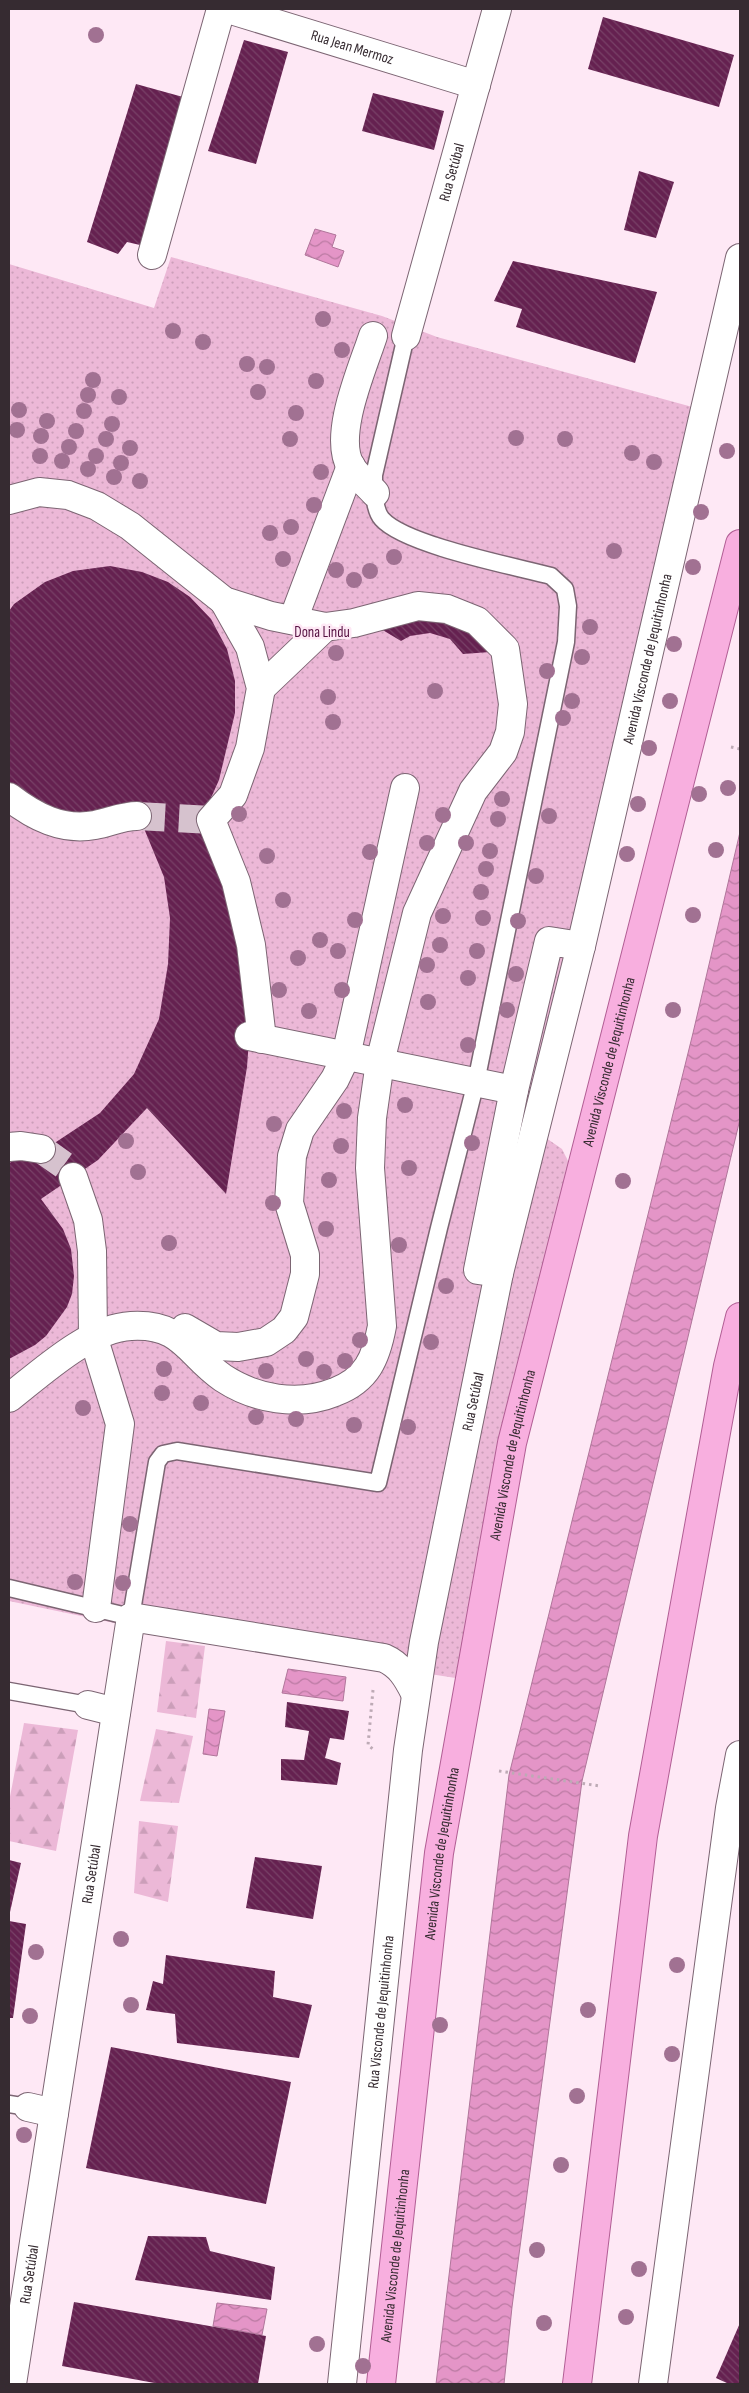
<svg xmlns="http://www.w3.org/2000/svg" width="749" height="2393" viewBox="0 0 749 2393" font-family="'Sofia Sans Condensed',sans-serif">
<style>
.forest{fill:url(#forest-firs)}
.park{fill:url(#park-dots)}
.water{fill:url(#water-waves);stroke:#b0759a}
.building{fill:url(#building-back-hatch)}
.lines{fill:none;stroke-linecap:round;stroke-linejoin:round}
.street-tunnel{stroke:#d6c2ce;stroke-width:28;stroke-dasharray:28 14;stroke-linecap:butt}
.lane-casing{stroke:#7c6573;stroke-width:19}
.street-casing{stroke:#7c6573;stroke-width:30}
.secondary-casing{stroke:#7c6573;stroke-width:30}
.primary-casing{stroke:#b15e94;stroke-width:30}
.path{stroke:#bdaab5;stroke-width:3;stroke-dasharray:2.5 4;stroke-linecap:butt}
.lane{stroke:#fff;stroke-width:16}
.street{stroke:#fff;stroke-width:28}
.secondary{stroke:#fff;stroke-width:28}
.primary{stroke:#f8afdf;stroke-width:28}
.tree{fill:#a17192}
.labels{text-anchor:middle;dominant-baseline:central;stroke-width:5;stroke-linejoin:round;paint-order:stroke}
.street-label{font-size:15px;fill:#362b31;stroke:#fee8f5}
.park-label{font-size:15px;fill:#551041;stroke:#fee8f5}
</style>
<defs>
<pattern id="forest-firs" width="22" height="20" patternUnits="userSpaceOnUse" patternTransform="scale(1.25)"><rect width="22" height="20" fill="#ecb8d7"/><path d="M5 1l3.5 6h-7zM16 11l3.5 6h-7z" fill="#cb9eb9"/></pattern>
<pattern id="park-dots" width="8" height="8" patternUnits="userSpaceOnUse" patternTransform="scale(1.25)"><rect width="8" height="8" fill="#ecb8d7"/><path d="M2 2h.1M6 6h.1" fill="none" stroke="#cb9eb9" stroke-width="1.8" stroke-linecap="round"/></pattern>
<pattern id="water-waves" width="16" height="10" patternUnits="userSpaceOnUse" patternTransform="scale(1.25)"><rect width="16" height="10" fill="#e495c7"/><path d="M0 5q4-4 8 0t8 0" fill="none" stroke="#ba7aa2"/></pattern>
<pattern id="building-back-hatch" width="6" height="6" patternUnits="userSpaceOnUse" patternTransform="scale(1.25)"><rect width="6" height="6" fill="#652150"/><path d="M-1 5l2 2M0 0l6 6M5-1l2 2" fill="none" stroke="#784167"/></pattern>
</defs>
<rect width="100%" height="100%" fill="#fee8f5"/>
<g class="forest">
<path d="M166 1641 205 1646 196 1718 157 1712Z"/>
<path d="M24 1723 78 1730 56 1851 9 1841V1802Z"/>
<path d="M156 1729 193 1736 179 1803 140 1801Z"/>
<path d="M139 1821 178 1826 168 1902 134 1893Z"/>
</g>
<path class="park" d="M171 257 382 316 437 337 696 408 536 1131 562 1149 570 1165 475 1681 153 1631 9 1601V264L154 308Z"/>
<g class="water">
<path d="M315 229 336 235 332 247 344 251 338 267 305 255Z"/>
<path d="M740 832V1119L582 1781 512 2307 504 2384H436L509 1775 693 1033Z"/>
<path d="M288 1669 346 1677 343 1701 282 1693Z"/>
<path d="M209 1709 225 1711 217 1756 203 1754Z"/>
<path d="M217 2303 267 2309 262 2335 213 2326Z"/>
</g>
<g class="building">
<path d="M603 17 734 55 719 107 588 69Z"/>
<path d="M244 40 288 52 256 164 208 151Z"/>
<path d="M136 84 183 97 140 245 127 242 118 254 87 242Z"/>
<path d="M373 93 444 111 434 150 362 131Z"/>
<path d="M639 171 674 182 656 238 624 230Z"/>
<path d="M513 261 657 292 635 363 516 327 522 309 494 301Z"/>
<path d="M110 566 142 572 168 582 190 597 211 619 227 649 235 681V713L219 780 201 820 232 899 250 1026 247 1067 226 1194 147 1108 98 1160 41 1199 63 1229 71 1249 74 1276 72 1294 67 1307 46 1336 35 1345 9 1359V1163L53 1144 100 1113 134 1074 159 1019 168 964 170 918 164 877 143 826 87 816 50 812 20 794 9 781V611L14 604 45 582 73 571Z"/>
<path d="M448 612 490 652 463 654 450 639 430 633 410 636 401 641 381 629Z"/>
<path d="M287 1702 349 1711 344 1740 330 1738 325 1758 341 1763 337 1785 281 1780V1759L304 1760 309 1731 285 1727Z"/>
<path d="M255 1857 322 1866 313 1919 246 1908Z"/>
<path d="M9 1860 21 1863 10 1912H9Z"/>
<path d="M9 1921 26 1924 13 2018H9Z"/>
<path d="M166 1955 275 1971 273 1997 312 2005 299 2058 177 2043 175 2014 146 2010 153 1981 163 1984Z"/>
<path d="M111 2047 291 2082 266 2204 86 2168Z"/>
<path d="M148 2236 206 2237 210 2251 275 2267 271 2300 135 2280Z"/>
<path d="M74 2302 266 2336 258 2384H160L62 2366Z"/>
<path d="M740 2323V2384H729L716 2378Z"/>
</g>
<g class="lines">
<g class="street-tunnel">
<path d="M137 816 211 820"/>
<path d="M41 1149 65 1166 73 1177"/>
</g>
<defs>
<g id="lane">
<path d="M9 1588 131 1617 157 1462 163 1454 177 1451 378 1483 439 1228 476 1082 566 642 568 606 565 589 551 576C513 566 405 545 382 519 373 509 374 487 374 475L406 336"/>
<path d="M9 1691 88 1705"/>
<path d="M9 2104 28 2107"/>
</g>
<g id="street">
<path id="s1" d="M228 9 476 85"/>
<path d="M152 255 221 9"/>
<path d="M373 336C363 367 332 436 351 467 357 476 367 484 375 493"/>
<path id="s2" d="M406 336 497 9"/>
<path d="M9 500 39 492 68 495 97 506 130 526 224 601 271 616 325 627 354 623 418 606 447 609 477 621 505 649 513 704 510 732 503 752 473 791 417 913 380 1062 372 1118 370 1168 382 1326C376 1358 367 1380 335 1392 298 1407 255 1399 223 1378 188 1354 183 1323 131 1326 89 1328 41 1373 9 1398"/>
<path d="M224 601 250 647 261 688 250 748 233 795 211 820 236 882 251 945 262 1039"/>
<path d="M293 620 351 466"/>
<path d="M261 688 325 627"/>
<path d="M9 797C35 817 62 831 95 825 110 822 123 816 137 816"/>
<path d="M249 1036 514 1090"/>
<path d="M9 1147 21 1146 41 1149"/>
<path d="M73 1177 88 1220 92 1251 93 1336 120 1424 96 1608"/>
<path d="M499 1273 478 1270 514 1090 549 941 581 946"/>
<path d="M185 1328 216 1346 238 1347 266 1342 284 1330 294 1317 305 1274V1255L289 1203 292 1156 300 1130 335 1079 346 1056 405 788"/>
<path d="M88 1705 116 1712"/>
<path d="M28 2107 54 2113"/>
</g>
<g id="secondary">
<path id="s3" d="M12 2384 131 1617 384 1658C400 1665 407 1677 415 1693"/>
<path id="s4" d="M342 2384 408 1750 424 1642 499 1273 581 946 740 258"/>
<path d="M653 2384 730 1808 740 1755"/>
</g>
<g id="primary">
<path id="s5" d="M381 2384 439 1853 512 1443 740 544"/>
<path d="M577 2384 643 1836 728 1366 740 1317"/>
</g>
</defs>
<use href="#lane" class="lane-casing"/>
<use href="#street" class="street-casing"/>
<use href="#secondary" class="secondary-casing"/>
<use href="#primary" class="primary-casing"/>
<g class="path">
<path d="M731 747 740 749"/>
<path d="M373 1690 368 1745 374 1750"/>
<path d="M499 1771 600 1786"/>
</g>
<use href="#lane" class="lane"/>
<use href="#street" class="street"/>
<use href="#secondary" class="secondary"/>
<use href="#primary" class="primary"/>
</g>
<g class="tree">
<circle cx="96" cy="35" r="8"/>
<circle cx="323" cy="319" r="8"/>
<circle cx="173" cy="331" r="8"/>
<circle cx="203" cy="342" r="8"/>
<circle cx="342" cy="350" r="8"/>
<circle cx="247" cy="364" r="8"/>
<circle cx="267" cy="367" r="8"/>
<circle cx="93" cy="380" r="8"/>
<circle cx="316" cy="381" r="8"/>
<circle cx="258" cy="392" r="8"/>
<circle cx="88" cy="395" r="8"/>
<circle cx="119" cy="397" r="8"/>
<circle cx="19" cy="410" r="8"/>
<circle cx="84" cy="411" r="8"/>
<circle cx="296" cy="413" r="8"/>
<circle cx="47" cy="421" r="8"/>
<circle cx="112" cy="424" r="8"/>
<circle cx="17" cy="430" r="8"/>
<circle cx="76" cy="431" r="8"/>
<circle cx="41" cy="436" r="8"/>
<circle cx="516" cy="438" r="8"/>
<circle cx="106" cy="439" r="8"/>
<circle cx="290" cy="439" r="8"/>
<circle cx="565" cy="439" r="8"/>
<circle cx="69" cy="447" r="8"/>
<circle cx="130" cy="448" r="8"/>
<circle cx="727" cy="451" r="8"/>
<circle cx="632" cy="453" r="8"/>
<circle cx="40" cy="456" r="8"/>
<circle cx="96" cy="456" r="8"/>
<circle cx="62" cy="461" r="8"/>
<circle cx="654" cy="462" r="8"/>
<circle cx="121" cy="463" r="8"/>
<circle cx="88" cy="469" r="8"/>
<circle cx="321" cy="472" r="8"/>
<circle cx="114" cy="477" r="8"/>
<circle cx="140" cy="481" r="8"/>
<circle cx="314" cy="505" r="8"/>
<circle cx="701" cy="512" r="8"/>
<circle cx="291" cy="527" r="8"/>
<circle cx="270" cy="533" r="8"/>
<circle cx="614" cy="551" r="8"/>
<circle cx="394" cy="557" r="8"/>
<circle cx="283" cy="559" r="8"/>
<circle cx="693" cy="567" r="8"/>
<circle cx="336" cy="570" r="8"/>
<circle cx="370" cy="571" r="8"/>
<circle cx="354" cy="580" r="8"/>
<circle cx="590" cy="627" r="8"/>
<circle cx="674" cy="644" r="8"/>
<circle cx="336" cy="653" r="8"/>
<circle cx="582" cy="657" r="8"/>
<circle cx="547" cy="671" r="8"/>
<circle cx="435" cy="691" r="8"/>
<circle cx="328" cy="697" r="8"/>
<circle cx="572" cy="701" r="8"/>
<circle cx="670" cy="701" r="8"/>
<circle cx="563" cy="718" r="8"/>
<circle cx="333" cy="722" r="8"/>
<circle cx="649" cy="748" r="8"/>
<circle cx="728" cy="788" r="8"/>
<circle cx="699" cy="794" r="8"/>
<circle cx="502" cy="799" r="8"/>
<circle cx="638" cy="804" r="8"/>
<circle cx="239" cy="814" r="8"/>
<circle cx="443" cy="815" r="8"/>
<circle cx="549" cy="816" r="8"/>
<circle cx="498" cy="819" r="8"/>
<circle cx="427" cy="843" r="8"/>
<circle cx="466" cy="843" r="8"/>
<circle cx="716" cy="850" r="8"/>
<circle cx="490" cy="851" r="8"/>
<circle cx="370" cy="852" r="8"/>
<circle cx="627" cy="854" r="8"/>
<circle cx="267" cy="856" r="8"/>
<circle cx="486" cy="869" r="8"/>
<circle cx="536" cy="876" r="8"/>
<circle cx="481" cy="892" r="8"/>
<circle cx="283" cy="900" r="8"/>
<circle cx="693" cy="915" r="8"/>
<circle cx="443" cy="916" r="8"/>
<circle cx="483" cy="918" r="8"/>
<circle cx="355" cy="920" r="8"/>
<circle cx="518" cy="921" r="8"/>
<circle cx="320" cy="940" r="8"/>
<circle cx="440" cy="945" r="8"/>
<circle cx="338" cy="951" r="8"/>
<circle cx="477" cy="951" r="8"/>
<circle cx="298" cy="958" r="8"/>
<circle cx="427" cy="965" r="8"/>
<circle cx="516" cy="974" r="8"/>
<circle cx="468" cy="978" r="8"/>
<circle cx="279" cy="990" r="8"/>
<circle cx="342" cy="990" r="8"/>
<circle cx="428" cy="1002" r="8"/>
<circle cx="507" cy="1010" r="8"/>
<circle cx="673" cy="1010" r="8"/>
<circle cx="309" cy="1011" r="8"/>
<circle cx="468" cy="1045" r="8"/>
<circle cx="405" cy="1105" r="8"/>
<circle cx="344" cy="1111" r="8"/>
<circle cx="274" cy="1124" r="8"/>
<circle cx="126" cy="1141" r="8"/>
<circle cx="472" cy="1143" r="8"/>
<circle cx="341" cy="1146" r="8"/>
<circle cx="409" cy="1168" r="8"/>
<circle cx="138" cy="1172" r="8"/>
<circle cx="329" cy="1180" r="8"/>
<circle cx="623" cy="1181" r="8"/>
<circle cx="273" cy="1203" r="8"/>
<circle cx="326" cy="1229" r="8"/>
<circle cx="169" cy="1243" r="8"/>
<circle cx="399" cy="1245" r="8"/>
<circle cx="446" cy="1286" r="8"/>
<circle cx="360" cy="1340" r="8"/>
<circle cx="431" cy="1342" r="8"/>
<circle cx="306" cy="1359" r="8"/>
<circle cx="345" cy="1361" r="8"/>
<circle cx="164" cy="1369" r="8"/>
<circle cx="266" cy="1371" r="8"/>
<circle cx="324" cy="1372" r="8"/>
<circle cx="162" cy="1393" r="8"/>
<circle cx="201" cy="1403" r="8"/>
<circle cx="83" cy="1408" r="8"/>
<circle cx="256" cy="1417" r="8"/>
<circle cx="296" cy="1419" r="8"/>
<circle cx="354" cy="1425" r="8"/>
<circle cx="408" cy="1427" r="8"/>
<circle cx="130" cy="1524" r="8"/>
<circle cx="75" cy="1582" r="8"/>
<circle cx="123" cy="1583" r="8"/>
<circle cx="121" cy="1939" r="8"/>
<circle cx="36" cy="1952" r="8"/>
<circle cx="677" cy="1965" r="8"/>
<circle cx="131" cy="2005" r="8"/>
<circle cx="588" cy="2010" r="8"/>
<circle cx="30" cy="2016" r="8"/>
<circle cx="440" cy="2025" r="8"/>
<circle cx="672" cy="2054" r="8"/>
<circle cx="577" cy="2096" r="8"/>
<circle cx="24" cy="2135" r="8"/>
<circle cx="561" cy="2165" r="8"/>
<circle cx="537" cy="2250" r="8"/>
<circle cx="639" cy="2269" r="8"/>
<circle cx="626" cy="2317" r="8"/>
<circle cx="544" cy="2323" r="8"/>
<circle cx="317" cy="2344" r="8"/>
<circle cx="363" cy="2366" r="8"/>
</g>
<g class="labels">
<g class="street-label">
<text stroke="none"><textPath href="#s1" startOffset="130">Rua Jean Mermoz</textPath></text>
<text stroke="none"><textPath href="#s2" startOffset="170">Rua Setúbal</textPath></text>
<text stroke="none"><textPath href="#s4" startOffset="1755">Avenida Visconde de Jequitinhonha</textPath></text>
<text stroke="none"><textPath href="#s5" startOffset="1344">Avenida Visconde de Jequitinhonha</textPath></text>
<text stroke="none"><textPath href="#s4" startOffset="992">Rua Setúbal</textPath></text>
<text stroke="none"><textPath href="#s5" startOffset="939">Avenida Visconde de Jequitinhonha</textPath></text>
<text stroke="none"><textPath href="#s5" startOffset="534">Avenida Visconde de Jequitinhonha</textPath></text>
<text stroke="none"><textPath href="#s3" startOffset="516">Rua Setúbal</textPath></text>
<text stroke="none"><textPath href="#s4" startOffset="374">Rua Visconde de Jequitinhonha</textPath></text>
<text stroke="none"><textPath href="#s5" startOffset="129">Avenida Visconde de Jequitinhonha</textPath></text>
<text stroke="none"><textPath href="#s3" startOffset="111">Rua Setúbal</textPath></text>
</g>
<g class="park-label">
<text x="322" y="632">Dona Lindu</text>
</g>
</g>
<rect width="749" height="2393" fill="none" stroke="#362b31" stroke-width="20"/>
</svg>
